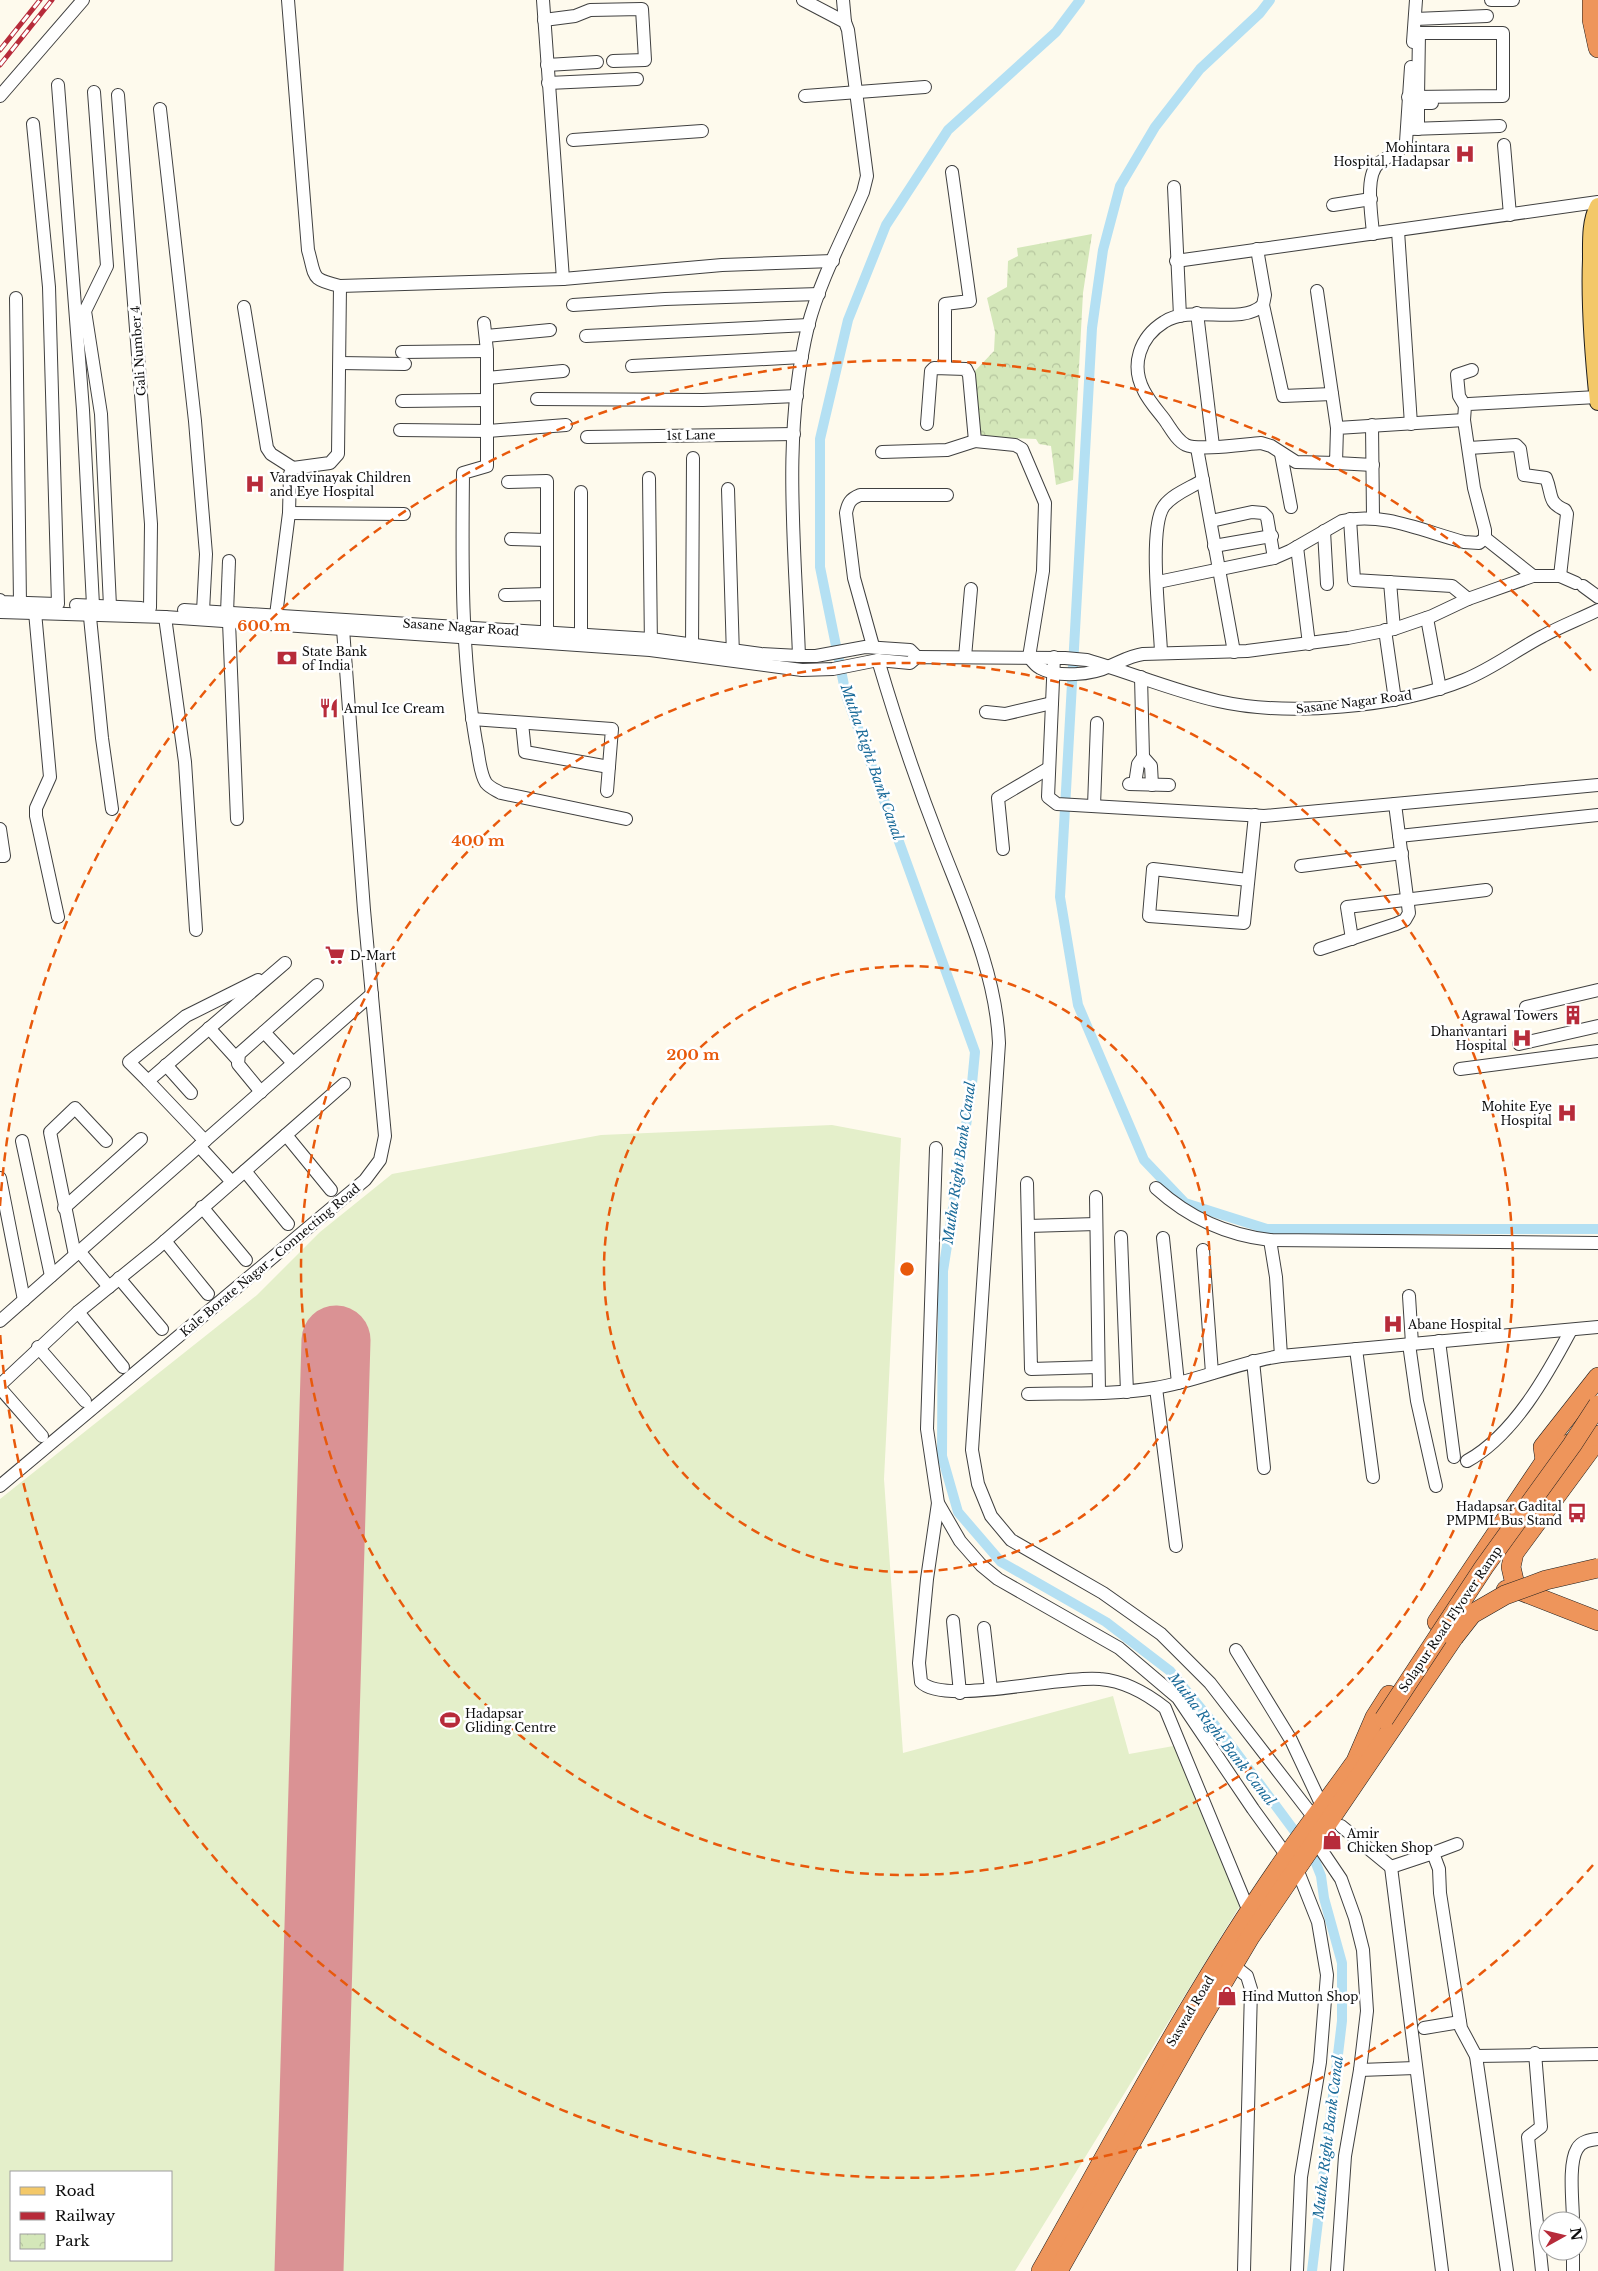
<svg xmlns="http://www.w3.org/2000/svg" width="1598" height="2271" viewBox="0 0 1598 2271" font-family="'Libre Baskerville',serif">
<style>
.park{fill:url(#park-crowns)}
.pitch{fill:#e4efca;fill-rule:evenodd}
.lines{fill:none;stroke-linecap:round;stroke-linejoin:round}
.canal{stroke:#b4e0f3;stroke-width:10}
.runway{stroke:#da9294;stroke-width:69}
.minor-casing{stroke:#404040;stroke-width:14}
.major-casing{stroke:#1e1e1e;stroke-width:18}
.highway-casing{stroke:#1e1e1e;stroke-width:20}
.minor{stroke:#fff;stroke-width:12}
.major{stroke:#f3c869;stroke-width:16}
.highway{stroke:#ee955b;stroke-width:19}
.rail-casing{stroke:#b72b3a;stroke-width:5}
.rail{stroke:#fff;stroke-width:3;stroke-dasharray:9;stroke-linecap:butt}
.highway-bridge-casing{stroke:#1e1e1e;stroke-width:20;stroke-linecap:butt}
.highway-bridge{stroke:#ee955b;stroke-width:19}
.ring{fill:none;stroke:#e8590c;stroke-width:2.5;stroke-dasharray:9 6}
.labels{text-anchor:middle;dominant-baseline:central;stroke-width:5;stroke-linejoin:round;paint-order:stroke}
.poi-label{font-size:12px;fill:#0d0d0d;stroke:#fff;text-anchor:start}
.street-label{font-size:12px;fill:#0d0d0d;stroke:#fff}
.water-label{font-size:14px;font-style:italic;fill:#1b6b99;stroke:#fff}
.centre{fill:#e8590c;stroke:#fff;stroke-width:2.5}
.ring-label{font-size:15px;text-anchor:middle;font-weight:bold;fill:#e8590c;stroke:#fff;stroke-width:5;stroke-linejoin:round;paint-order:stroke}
</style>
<defs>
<pattern id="park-crowns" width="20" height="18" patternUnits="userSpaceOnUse" patternTransform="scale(1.25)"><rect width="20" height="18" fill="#d4e7b9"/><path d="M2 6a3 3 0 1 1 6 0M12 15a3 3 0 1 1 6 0" fill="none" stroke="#b5c59e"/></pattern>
</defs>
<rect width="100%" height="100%" fill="#fefaed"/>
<path class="park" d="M1092 234 1083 293 1073 480 1056 485 1051 446 1039 444 1036 439 982 437 979 435 974 372 994 351 995 332 987 298 1007 287 1008 261 1018 256 1017 248Z"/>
<path class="pitch" d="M832 1125 901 1138 884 1479 903 1753 1113 1696 1129 1754 1179 1745 1241 1904 1015 2271H0V1499L257 1295 320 1232 392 1174 601 1135ZM11 2172H171V2260H11Z"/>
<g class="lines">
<g class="canal">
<path d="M1080 0 1056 32 948 130 886 225 848 320 820 439V567L846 695 975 1052 971 1094 943 1271 942 1456 958 1512 1001 1562 1106 1622 1170 1671 1227 1740 1313 1856 1321 1876 1324 1898 1342 1963V2021L1312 2271"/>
<path d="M1270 0 1260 13 1200 69 1155 127 1120 186 1103 250 1092 328 1060 897 1078 1005 1144 1160 1185 1203 1267 1229H1598"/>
</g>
<path class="runway" d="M309 2271 336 1340"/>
<defs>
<g id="minor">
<path d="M288 0 308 250C316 278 310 279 340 286L563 279 722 265 833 261"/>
<path d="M543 0 563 279"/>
<path d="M843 0 845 22"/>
<path d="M1491 0H1513"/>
<path d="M1415 19 1487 16"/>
<path d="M544 20 575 16 590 10 642 9 645 60 613 61"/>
<path d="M1413 42 1416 0"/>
<path d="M547 65 597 62"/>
<path d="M548 83 637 79"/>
<path d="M58 85 83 410 93 605"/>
<path d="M94 92 107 266 85 311 101 414 110 606"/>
<path d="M118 95 151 524 150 608"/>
<path d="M0 96 83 0"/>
<path d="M805 96 925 87"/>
<path d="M1408 97H1412L1503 96V33H1419L1418 97"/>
<path d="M160 109 195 421 206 554 203 611"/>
<path d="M33 124 49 287 58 604"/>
<path d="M1410 129 1500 126"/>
<path d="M1418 129V103H1432"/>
<path d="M573 140 702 131"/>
<path d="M1504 145 1510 215"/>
<path d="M1174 187 1180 316"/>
<path d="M1333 205 1371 199"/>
<path d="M1398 231 1411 424"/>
<path d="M1373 234C1372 217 1364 175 1379 163 1389 155 1399 154 1406 142L1411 67"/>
<path d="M1257 249 1265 295 1263 305 1283 396 1332 394"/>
<path d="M1176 261 1598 202"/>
<path d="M1317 291 1337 428"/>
<path d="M16 298 20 603"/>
<path d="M573 305 665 299 819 294"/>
<path d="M1263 305C1241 326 1191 304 1164 322 1140 337 1130 365 1144 391 1149 401 1157 410 1164 419 1170 427 1176 440 1186 445 1198 451 1245 444 1261 443L1271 446 1296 462 1336 463 1337 428 1464 420"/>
<path d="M244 307 267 448 271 454 293 468"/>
<path d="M1197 313 1213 446"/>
<path d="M484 323 487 351V466L463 473C462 563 461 654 476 742 479 754 479 772 486 783 490 788 496 790 501 793L626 819"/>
<path d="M486 336 550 330"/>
<path d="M586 336 809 325"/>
<path d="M402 352 487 351"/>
<path d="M340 363 405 364"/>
<path d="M632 366 802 357"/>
<path d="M945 368V304L970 301 952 172"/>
<path d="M487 378 563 371"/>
<path d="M537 399 703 400 797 396"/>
<path d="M402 401 487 400"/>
<path d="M1465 406 1459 396 1457 375 1472 370"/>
<path d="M927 424 931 371 934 368 966 369 969 375 975 441 1015 445 1022 449 1045 503 1043 571 1029 657"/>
<path d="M1372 425 1373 517"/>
<path d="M400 430 488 431 566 425"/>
<path d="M587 437 794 434"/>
<path d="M1197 448 1234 652"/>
<path d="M1469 448 1516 445 1520 449 1524 475 1546 478C1553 495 1547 502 1565 510L1567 514 1560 576"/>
<path d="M882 452 947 450 975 441"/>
<path d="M1281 454 1291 507"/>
<path d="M1336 463 1373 465"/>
<path d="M649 478 651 648"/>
<path d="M508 482 547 481V634"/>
<path d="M728 489 733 656"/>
<path d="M581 492V635"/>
<path d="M289 513 404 514"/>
<path d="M1350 519 1354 580 1452 586 1468 599"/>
<path d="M1211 521 1252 512 1263 513 1267 517 1274 558"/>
<path d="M1324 531 1327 584"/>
<path d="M1485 538 1533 576"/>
<path d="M511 539 547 540"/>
<path d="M1214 546 1272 536"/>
<path d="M1297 547 1309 644"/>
<path d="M1158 582 1274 558 1290 551 1342 521C1382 511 1425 532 1464 542L1479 543 1485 538V530L1474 488 1464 420 1465 406 1469 404 1597 397"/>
<path d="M1390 582 1394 629"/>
<path d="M1583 586 1598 597"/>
<path d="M505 595 547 594"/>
<path d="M0 600V602L56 604"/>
<path d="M76 605 141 608"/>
<path d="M89 607 102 738 112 809"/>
<path d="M184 610 651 639 761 654 799 656H816L865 647 910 650 917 657"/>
<path d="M0 612 165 617 650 650 802 670 833 669 878 660 910 663 917 657 1065 658 1087 660C1131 673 1174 691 1218 701 1288 717 1397 707 1464 680 1492 669 1516 650 1543 636 1561 626 1580 619 1598 610"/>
<path d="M35 612 50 777 36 808V816L58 917"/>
<path d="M227 613 229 561"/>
<path d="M165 617 185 762 196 930"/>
<path d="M1427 618 1440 689"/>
<path d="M229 622 237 819"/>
<path d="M275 623 289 513 290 474 293 468 330 463 338 454 340 286"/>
<path d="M1385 630 1395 700"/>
<path d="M873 646 854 578 846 513C848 503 850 499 860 495H947"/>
<path d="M692 651 693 458"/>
<path d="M1161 652C1160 622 1148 528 1164 506 1173 494 1190 488 1203 480"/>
<path d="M799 656C795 546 782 434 808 326 820 280 844 236 863 192L867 176 848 30 845 22 803 0"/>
<path d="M965 657 971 589"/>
<path d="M1029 657C1032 661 1036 666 1040 668 1058 678 1092 675 1110 666 1122 661 1130 656 1143 654L1247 651 1348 638 1394 629 1432 616 1468 599 1533 576H1560L1576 583"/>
<path d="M1054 657 1048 797 1057 804 1264 816 1598 785"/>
<path d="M878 660C896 721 916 781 939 840 964 905 996 972 999 1043L972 1450 978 1484 991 1516 1011 1540 1103 1593 1161 1634 1210 1683 1315 1819"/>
<path d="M986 712 1005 714 1052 703"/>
<path d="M472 719 612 729 607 791"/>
<path d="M522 723 525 752 609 767"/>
<path d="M1143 757 1151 766 1152 785"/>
<path d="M1129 784 1169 785"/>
<path d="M1135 784 1138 764 1143 757 1141 677"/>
<path d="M1094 806 1097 723"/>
<path d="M0 829 4 856H0"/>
<path d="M1399 836 1598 815"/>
<path d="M1003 849 998 798 1049 768"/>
<path d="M1301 866 1402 853"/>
<path d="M1248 880 1153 869 1149 916 1244 923 1255 815"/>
<path d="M1352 939 1347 907 1486 890"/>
<path d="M1320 949 1396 924 1405 920 1409 913 1395 804"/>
<path d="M1526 1007 1598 990"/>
<path d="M209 1028 237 1059"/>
<path d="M264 1032 293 1063"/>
<path d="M1519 1044 1598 1026"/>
<path d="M166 1065 191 1093"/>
<path d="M1460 1069 1598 1051"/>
<path d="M148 1081 129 1062 186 1016 258 980"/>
<path d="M261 1092 238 1064 239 1054 317 985"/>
<path d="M286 1135 331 1190"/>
<path d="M22 1141 51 1276"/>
<path d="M205 1141 148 1081 285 963"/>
<path d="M199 1146 232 1182"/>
<path d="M936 1148 927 1429 938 1503 960 1541 981 1565 998 1579 1119 1648 1178 1698 1253 1809 1287 1856"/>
<path d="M245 1171 288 1224"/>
<path d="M0 1178 24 1300"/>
<path d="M1027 1183 1031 1369 1098 1367"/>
<path d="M1156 1188C1189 1218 1227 1235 1270 1240L1598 1243"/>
<path d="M1096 1197 1099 1392"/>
<path d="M202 1207 246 1260"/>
<path d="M64 1208 141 1139"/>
<path d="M1028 1226 1096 1224"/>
<path d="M1121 1237 1127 1392"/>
<path d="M1163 1238 1178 1383"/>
<path d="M1270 1240 1276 1277 1281 1356"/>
<path d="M165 1241 208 1294"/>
<path d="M1203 1250 1212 1373"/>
<path d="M79 1251 109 1287"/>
<path d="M75 1255 50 1132 75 1108 106 1141"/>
<path d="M119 1278 162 1329"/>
<path d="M1409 1296 1412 1344"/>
<path d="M78 1312 123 1367"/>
<path d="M0 1321 372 994"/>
<path d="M1439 1341 1454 1457"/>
<path d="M1409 1344 1417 1401 1436 1486"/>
<path d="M38 1347 85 1401"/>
<path d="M1356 1349 1373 1477"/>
<path d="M1253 1361 1264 1468"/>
<path d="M0 1385 78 1312 157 1248 344 1084"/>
<path d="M0 1388 42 1436"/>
<path d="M1156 1388 1176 1546"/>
<path d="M1028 1394C1070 1393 1113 1395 1155 1388 1198 1381 1238 1362 1281 1356L1598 1327"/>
<path d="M1467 1461C1514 1435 1547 1375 1571 1330"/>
<path d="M0 1486 365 1180 380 1160 385 1136 364 910 343 629"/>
<path d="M938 1503 927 1579 919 1663 921 1682C944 1706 1061 1675 1100 1679 1125 1681 1146 1693 1165 1708L1250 1914"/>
<path d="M953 1621 960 1693"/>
<path d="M984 1628 991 1689"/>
<path d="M1236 1650 1291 1740 1323 1808"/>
<path d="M1341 1826 1391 1867"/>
<path d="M1316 1842 1341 1879 1355 1918 1363 1950 1367 2011 1360 2070 1345 2156 1337 2271"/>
<path d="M1433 1853 1457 1844"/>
<path d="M1297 1869 1318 1922 1327 1975 1320 2062 1301 2177 1297 2271"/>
<path d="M1233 1965 1247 1976 1251 1989 1244 2271"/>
<path d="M1424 2028 1460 2022"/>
<path d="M1535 2053 1541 2127 1528 2137 1542 2271"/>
<path d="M1476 2056 1598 2054"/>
<path d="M1360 2070 1415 2068"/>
<path d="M1573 2221C1573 2203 1568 2164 1577 2149 1581 2141 1590 2140 1598 2139"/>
<path d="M1442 2271 1391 1867 1433 1853 1439 1869 1440 1893 1461 2028 1476 2056 1507 2271"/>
<path d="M1573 2271V2251"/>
</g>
<path id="major" d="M1598 206C1590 222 1591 240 1591 259 1589 307 1593 354 1598 402"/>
<g id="highway">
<path d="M1592 0V20L1598 48"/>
<path d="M1545 1461 1543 1447 1598 1377"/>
<path d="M1516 1589 1511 1567 1514 1553 1598 1439"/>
<path d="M1506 1590 1516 1589 1598 1621"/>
<path d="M1437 1622 1545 1461C1561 1446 1575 1439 1598 1435"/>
<path d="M1356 1761 1375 1717 1389 1695"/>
<path d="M1041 2271C1120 2131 1195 1987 1287 1856 1309 1825 1332 1795 1354 1764"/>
<path d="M1058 2271 1194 2031 1250 1937 1454 1637"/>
</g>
</defs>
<use href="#minor" class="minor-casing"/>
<use href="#major" class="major-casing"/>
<use href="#highway" class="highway-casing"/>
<use href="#minor" class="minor"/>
<use href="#major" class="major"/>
<use href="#highway" class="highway"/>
<defs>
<g id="rail">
<path d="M0 50 40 0"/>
<path d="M0 65 52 0"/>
</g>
</defs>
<use href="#rail" class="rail-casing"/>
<use href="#rail" class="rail"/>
<defs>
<g id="highway-bridge">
<path d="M1454 1637 1472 1614 1505 1595 1546 1580 1598 1568"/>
<path d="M1384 1719 1484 1567 1572 1445 1598 1405"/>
</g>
</defs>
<use href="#highway-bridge" class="highway-bridge-casing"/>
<use href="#highway-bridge" class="highway-bridge"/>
</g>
<g class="ring">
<circle cx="907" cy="1269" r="303"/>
<circle cx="907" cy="1269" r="606"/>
<path d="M1593 1865A909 909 0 0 1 0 1332M0 1206A909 909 0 0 1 1593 673"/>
</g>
<defs>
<symbol id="hospital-bare" viewBox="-9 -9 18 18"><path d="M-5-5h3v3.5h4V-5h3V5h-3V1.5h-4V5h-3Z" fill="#b72b3a" stroke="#fff" stroke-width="2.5" paint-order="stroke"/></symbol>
<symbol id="bank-bare" viewBox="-9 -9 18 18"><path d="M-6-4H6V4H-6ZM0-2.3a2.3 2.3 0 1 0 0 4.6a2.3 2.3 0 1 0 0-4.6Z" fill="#b72b3a" stroke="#fff" stroke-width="2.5" paint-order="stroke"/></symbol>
<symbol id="restaurant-bare" viewBox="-9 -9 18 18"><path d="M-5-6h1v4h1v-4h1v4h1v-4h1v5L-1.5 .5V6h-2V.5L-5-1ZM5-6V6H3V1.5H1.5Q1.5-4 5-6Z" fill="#b72b3a" stroke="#fff" stroke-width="2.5" paint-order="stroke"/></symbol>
<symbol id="supermarket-bare" viewBox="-9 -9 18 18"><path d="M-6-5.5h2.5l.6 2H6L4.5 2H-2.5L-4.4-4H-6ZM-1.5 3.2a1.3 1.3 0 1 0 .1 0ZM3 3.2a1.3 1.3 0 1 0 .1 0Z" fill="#b72b3a" stroke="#fff" stroke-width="2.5" paint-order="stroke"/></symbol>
<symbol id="building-bare" viewBox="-9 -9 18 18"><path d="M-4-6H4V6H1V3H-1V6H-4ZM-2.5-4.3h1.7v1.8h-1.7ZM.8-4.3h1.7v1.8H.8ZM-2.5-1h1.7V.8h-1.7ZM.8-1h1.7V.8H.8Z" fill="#b72b3a" stroke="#fff" stroke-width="2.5" paint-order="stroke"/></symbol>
<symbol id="bus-bare" viewBox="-9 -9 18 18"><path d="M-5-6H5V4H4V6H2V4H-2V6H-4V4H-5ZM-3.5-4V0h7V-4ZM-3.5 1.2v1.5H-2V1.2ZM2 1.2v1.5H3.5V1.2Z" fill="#b72b3a" stroke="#fff" stroke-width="2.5" paint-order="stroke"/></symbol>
<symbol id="stadium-bare" viewBox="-9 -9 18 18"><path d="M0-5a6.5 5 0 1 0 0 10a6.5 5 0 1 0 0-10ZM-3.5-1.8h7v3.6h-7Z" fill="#b72b3a" stroke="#fff" stroke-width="2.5" paint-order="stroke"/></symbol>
<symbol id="shop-bare" viewBox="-9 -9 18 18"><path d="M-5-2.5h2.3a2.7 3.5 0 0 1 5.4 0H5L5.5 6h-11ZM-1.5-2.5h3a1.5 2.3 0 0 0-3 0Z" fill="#b72b3a" stroke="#fff" stroke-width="2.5" paint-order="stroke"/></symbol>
</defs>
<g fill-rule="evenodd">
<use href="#hospital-bare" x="1451" y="140" width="28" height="28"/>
<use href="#hospital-bare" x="241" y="470" width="28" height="28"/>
<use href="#bank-bare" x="273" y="644" width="28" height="28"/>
<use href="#restaurant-bare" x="315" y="694" width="28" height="28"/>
<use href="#supermarket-bare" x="321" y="941" width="28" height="28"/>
<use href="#building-bare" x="1559" y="1001" width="28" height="28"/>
<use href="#hospital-bare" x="1508" y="1024" width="28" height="28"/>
<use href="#hospital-bare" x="1553" y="1099" width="28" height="28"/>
<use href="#hospital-bare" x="1379" y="1310" width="28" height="28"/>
<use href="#bus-bare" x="1563" y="1499" width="28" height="28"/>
<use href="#stadium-bare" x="436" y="1706" width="28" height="28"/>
<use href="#shop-bare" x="1318" y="1826" width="28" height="28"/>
<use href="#shop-bare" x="1213" y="1982" width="28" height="28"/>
</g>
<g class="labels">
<g class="poi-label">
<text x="1450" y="147" text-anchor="end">Mohintara<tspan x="1450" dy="14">Hospital, Hadapsar</tspan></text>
<text x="270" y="477">Varadvinayak Children<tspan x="270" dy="14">and Eye Hospital</tspan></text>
<text x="302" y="651">State Bank<tspan x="302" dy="14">of India</tspan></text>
<text x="344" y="708">Amul Ice Cream</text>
<text x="350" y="955">D-Mart</text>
<text x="1558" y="1015" text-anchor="end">Agrawal Towers</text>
<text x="1507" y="1031" text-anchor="end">Dhanvantari<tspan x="1507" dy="14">Hospital</tspan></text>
<text x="1552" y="1106" text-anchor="end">Mohite Eye<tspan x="1552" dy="14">Hospital</tspan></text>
<text x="1408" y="1324">Abane Hospital</text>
<text x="1562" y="1506" text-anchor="end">Hadapsar Gadital<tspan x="1562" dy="14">PMPML Bus Stand</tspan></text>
<text x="465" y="1713">Hadapsar<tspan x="465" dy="14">Gliding Centre</tspan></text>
<text x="1347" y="1833">Amir<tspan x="1347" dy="14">Chicken Shop</tspan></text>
<text x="1242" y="1996">Hind Mutton Shop</text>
</g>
<g class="street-label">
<text transform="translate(138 351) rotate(-94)">Gali Number 4</text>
<text transform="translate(691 435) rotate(-1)">1st Lane</text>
<text transform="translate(461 627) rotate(4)">Sasane Nagar Road</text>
<text transform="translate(1354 702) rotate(-7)">Sasane Nagar Road</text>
<text transform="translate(270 1260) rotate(-40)">Kale Borate Nagar - Connecting Road</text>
<text transform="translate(1450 1619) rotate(-56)">Solapur Road Flyover Ramp</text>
<text transform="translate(1190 2011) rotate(-59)">Saswad Road</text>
</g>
<g class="water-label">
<text transform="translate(872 762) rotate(71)">Mutha Right Bank Canal</text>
<text transform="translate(959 1163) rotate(-82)">Mutha Right Bank Canal</text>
<text transform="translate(1222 1739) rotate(52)">Mutha Right Bank Canal</text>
<text transform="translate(1328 2137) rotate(-83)">Mutha Right Bank Canal</text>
</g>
</g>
<circle cx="907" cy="1269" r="8" class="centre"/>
<g class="ring-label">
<text x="264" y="631">600 m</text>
<text x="478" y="846">400 m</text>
<text x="693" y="1060">200 m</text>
</g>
<rect x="10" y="2171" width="162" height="90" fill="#ffffff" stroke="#9e9e9e"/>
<rect x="20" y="2187" width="25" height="8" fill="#f3c869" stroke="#9e9e9e"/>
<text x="55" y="2196" font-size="15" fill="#0d0d0d">Road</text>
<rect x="20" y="2212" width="25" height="8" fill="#b72b3a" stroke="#9e9e9e"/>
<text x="55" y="2221" font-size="15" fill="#0d0d0d">Railway</text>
<rect x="20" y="2234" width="25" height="15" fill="url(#park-crowns)" stroke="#9e9e9e"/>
<text x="55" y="2246" font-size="15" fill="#0d0d0d">Park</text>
<g transform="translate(1563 2236) rotate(82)"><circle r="24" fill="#ffffff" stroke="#9e9e9e"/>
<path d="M0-4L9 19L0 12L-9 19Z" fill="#b72b3a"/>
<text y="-8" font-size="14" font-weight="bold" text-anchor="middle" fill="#0d0d0d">N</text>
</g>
</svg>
